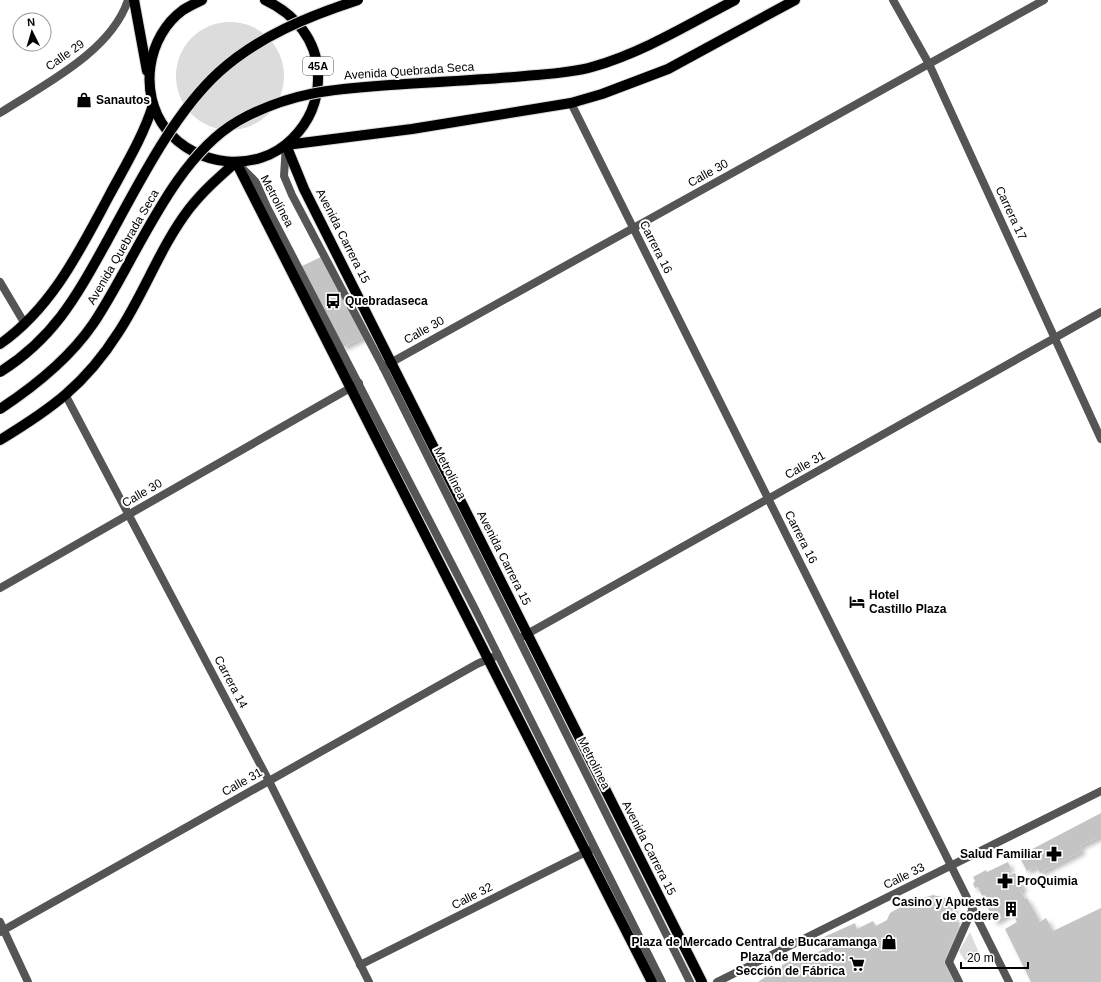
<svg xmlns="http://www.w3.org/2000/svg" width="1101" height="982" viewBox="0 0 1101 982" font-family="Arial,sans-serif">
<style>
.green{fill:#dcdcdc}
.building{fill:#c4c4c4;filter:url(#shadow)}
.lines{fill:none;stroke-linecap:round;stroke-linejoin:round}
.primary-casing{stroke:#dbdbdb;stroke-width:12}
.service{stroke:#555;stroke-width:8}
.minor{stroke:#555;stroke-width:8}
.tertiary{stroke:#555;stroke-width:8}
.primary{stroke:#000;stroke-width:10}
.primary-bridge-casing{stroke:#dbdbdb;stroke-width:12;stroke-linecap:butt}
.primary-bridge{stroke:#000;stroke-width:10}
.labels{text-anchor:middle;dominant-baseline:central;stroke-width:4;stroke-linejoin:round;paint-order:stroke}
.shield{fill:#fff;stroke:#4c4c4c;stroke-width:1}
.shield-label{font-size:11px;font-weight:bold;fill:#000}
.street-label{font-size:12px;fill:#000;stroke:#fff}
.poi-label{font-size:12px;font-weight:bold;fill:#000;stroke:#fff;text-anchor:start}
</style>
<defs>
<filter id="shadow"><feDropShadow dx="3.5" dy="3.5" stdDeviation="2" flood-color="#0004"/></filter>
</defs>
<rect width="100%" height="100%" fill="#fff"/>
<g class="green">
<circle cx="230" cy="76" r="54"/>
<path d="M970 932 980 955 965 961 959 951Z"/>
</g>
<g class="building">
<path d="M323 256 364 337 343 347 302 266Z"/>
<path d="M1101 813V836L1080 846 1082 851 1040 873 1036 866 1027 871 1019 856Z"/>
<path d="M1008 862 1011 868 1004 871 1007 876 1015 873 1024 888 1020 890 1025 899 1027 898 1040 922 1046 918 1053 931 1101 908V982H1031L1005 929 1017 922 1012 912 995 922 978 887 975 888 973 884 975 881 973 877 986 870 987 872Z"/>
<path d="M933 895 946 898 955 908V921L960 923 944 962 954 982H758L774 971 778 977 783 976 781 972 782 965 802 955 806 957 829 947 824 937 855 923 857 929 873 921 876 926 887 920 890 913 908 903 913 908 923 898Z"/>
</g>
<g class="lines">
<defs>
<g id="primary">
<path d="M134 0 147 71"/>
<path d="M202 0C196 3 189 6 183 10 147 36 138 93 166 129 196 167 257 174 292 139 310 121 319 100 318 74 317 40 295 14 265 0"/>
<path d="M286 145 304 189 702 982"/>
<path d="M286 145 412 129 571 103 602 94 668 69 795 0"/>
<path d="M236 162 652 982"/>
<path d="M0 344C52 308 80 250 109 196 125 166 143 137 153 105"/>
<path d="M0 440C51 409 85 385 118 333 144 294 160 247 189 209 203 191 219 177 236 162"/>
</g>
</defs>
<use href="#primary" class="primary-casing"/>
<g class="service">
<path d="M286 145 284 176 292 195 383 367 690 982"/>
<path d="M241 167 256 182 267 207 474 607 662 982"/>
<path d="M959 982 949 962 973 908"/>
</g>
<g class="minor">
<path d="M893 0 929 64 1101 439"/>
<path d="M571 103 1009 982"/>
<path d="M0 113C43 85 111 52 128 0"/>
<path d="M0 282 25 324"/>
<path d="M383 367 1044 0"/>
<path d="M66 396 269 781 369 982"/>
<path d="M0 588 359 383"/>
<path d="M520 638 1101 312"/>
<path d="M0 922 28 982"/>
<path d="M0 932 477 664 498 655"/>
<path d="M360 965 594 848"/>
</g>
<path class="tertiary" d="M717 982 1101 791"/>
<use href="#primary" class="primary"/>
<defs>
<g id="primary-bridge">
<path d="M0 372C54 338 76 297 106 243 137 187 172 115 219 72 259 36 309 16 358 0"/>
<path d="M0 409C35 386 69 359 93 324 135 262 171 160 238 121 290 92 333 89 390 85 435 82 480 80 525 76 547 74 571 73 592 67 642 53 689 24 735 0"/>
</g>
</defs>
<use href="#primary-bridge" class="primary-bridge-casing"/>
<use href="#primary-bridge" class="primary-bridge"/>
</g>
<defs>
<symbol id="shop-bare" viewBox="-9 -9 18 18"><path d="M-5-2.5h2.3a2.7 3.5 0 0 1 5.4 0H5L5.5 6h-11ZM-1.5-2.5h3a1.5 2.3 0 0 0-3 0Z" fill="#000" stroke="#fff" stroke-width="2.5" paint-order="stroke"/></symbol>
<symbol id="bus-bare" viewBox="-9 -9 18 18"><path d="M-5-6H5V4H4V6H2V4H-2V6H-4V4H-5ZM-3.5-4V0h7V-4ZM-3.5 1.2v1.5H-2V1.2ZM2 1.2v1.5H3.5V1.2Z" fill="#000" stroke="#fff" stroke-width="2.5" paint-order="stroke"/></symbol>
<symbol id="hotel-bare" viewBox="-9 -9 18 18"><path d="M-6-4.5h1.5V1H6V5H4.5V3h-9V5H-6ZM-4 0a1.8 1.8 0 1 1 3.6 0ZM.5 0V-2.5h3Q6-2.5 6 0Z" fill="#000" stroke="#fff" stroke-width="2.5" paint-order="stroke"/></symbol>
<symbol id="pharmacy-bare" viewBox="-9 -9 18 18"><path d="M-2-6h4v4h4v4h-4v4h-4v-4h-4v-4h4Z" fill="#000" stroke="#fff" stroke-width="2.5" paint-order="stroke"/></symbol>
<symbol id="building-bare" viewBox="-9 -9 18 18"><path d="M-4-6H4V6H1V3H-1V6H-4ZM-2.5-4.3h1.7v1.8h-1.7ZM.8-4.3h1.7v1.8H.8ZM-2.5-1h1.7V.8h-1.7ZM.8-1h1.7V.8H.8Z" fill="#000" stroke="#fff" stroke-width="2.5" paint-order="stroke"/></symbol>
<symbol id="supermarket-bare" viewBox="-9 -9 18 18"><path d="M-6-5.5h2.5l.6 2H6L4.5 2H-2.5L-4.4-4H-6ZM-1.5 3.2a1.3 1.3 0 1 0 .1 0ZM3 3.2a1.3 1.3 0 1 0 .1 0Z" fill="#000" stroke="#fff" stroke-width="2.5" paint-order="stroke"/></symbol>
</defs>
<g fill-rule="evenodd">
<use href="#shop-bare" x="73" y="89" width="22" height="22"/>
<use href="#bus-bare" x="322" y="290" width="22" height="22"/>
<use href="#hotel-bare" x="846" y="591" width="22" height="22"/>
<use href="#pharmacy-bare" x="1043" y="843" width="22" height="22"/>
<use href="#pharmacy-bare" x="994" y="870" width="22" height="22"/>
<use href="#building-bare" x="1000" y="898" width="22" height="22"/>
<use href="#shop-bare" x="878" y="931" width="22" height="22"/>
<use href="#supermarket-bare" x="846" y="953" width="22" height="22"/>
</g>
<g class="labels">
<rect class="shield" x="303" y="57" width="30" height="18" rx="3"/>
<g class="shield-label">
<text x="318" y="66">45A</text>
</g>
<g class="street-label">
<text transform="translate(65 55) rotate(-35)">Calle 29</text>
<text transform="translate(409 71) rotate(-4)">Avenida Quebrada Seca</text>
<text transform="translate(708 173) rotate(-29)">Calle 30</text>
<text transform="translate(277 201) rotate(62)">Metrolínea</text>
<text transform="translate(1011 213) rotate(65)">Carrera 17</text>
<text transform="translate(343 236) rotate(63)">Avenida Carrera 15</text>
<text transform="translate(123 247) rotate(-60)">Avenida Quebrada Seca</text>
<text transform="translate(656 247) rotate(63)">Carrera 16</text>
<text transform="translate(424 330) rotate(-29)">Calle 30</text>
<text transform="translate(805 465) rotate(-29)">Calle 31</text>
<text transform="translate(450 473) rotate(63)">Metrolínea</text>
<text transform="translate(142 493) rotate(-30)">Calle 30</text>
<text transform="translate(801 537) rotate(63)">Carrera 16</text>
<text transform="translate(504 558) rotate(63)">Avenida Carrera 15</text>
<text transform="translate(231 682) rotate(62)">Carrera 14</text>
<text transform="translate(594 763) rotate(63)">Metrolínea</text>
<text transform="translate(242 782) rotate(-29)">Calle 31</text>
<text transform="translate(649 848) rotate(63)">Avenida Carrera 15</text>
<text transform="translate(904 876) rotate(-26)">Calle 33</text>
<text transform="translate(472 896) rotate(-27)">Calle 32</text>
</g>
<g class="poi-label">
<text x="96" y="100">Sanautos</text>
<text x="345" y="301">Quebradaseca</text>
<text x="869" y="595">Hotel<tspan x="869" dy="14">Castillo Plaza</tspan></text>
<text x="1042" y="854" text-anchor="end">Salud Familiar</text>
<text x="1017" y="881">ProQuimia</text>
<text x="999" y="902" text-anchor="end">Casino y Apuestas<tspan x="999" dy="14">de codere</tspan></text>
<text x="877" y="942" text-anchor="end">Plaza de Mercado Central de Bucaramanga</text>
<text x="845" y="957" text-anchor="end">Plaza de Mercado:<tspan x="845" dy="14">Sección de Fábrica</tspan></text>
</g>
</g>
<g transform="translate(32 32) rotate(355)"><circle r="19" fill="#ffffff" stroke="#999999"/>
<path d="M0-3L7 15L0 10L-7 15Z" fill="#000000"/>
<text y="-6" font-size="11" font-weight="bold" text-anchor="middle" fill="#000000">N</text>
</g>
<path d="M961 962v6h67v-6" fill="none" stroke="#000000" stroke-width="2"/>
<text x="967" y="962" font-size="12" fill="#000000" stroke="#ffffff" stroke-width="3" paint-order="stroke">20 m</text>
</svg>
